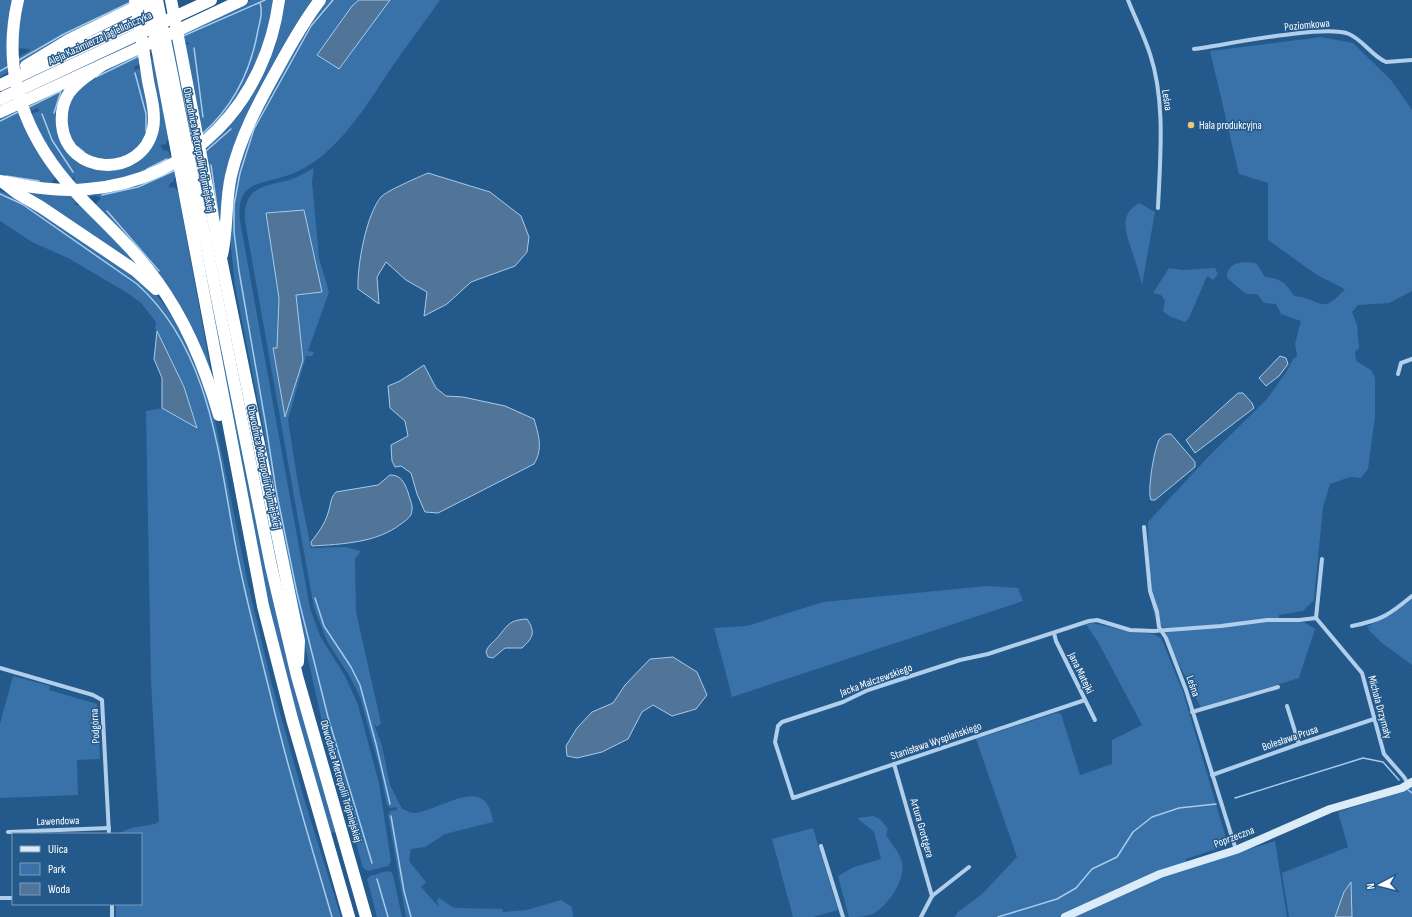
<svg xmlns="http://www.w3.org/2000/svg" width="1412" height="917" viewBox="0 0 1412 917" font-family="'Sofia Sans Condensed',sans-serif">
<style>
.green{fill:#3872a8;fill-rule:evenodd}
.water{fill:#517599;stroke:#a6cbeb}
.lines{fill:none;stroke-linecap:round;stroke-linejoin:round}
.stream{stroke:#a6cbeb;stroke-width:1.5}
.street{stroke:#b1cfea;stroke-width:4}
.secondary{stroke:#dcebf8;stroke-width:8}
.highway{stroke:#fff;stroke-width:12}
.poi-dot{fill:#f5c675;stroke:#24598b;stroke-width:1.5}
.labels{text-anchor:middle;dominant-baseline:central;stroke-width:3;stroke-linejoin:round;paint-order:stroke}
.street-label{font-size:11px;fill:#fff;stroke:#24598b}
.poi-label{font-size:11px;fill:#fff;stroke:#24598b;text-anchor:start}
</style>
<rect width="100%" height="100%" fill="#24598b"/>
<g class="green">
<path d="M0 0H13L8 62 29 51 30 49 16 48 22 0H143L45 50 0 77Z"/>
<path d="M251 0H276C265 95 193 173 96 185 64 189 32 184 0 178V116L71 83H72C28 137 96 198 141 155 149 149 154 139 156 129 161 107 151 82 147 60L134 67 135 70 143 68C147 87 154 109 150 129 148 141 140 151 129 157 79 186 27 110 100 71ZM189 42V44L182 45 197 124H199L201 135 170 156 168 151 163 150 160 145 166 144 168 138 155 58 151 59 150 53 173 49 174 55 171 56 189 140 195 136 176 47ZM38 108 39 111 28 115C39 139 51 159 67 179L75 177 74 183 56 184 52 182 55 178 54 174 35 148 21 118 19 117 10 121Z"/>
<path d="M284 0H315L287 44 260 93 240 134 225 187 221 241 206 171 209 162 205 156 199 160 295 642 273 552 194 164 186 169 275 598 292 669 338 831 328 834 283 671 258 565 183 172 174 178V181L170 183 169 188 174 187 178 191 212 377 191 329 164 285 131 246 96 210V204L101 198 94 195 87 198H72L76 202 75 205H81L130 256 145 275 42 205 15 190C23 189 34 192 42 193 58 195 74 195 91 194 196 185 271 102 284 0Z"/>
<path d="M326 0H440C425 21 409 43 394 64 373 95 352 131 323 155 313 163 303 170 289 175 260 185 236 180 240 221L310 608 320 636 345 676 358 705 379 783 391 861 388 866 368 871 363 868 323 726 293 592 272 491 265 437 235 286 230 238 232 197 244 148 276 81Z"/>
<path d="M1321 37 1353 43 1391 80 1412 110V291L1389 303 1358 305 1352 312 1357 325 1359 348 1355 352 1356 361 1371 370 1375 378V416L1368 469 1361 478 1350 477 1330 484 1323 507 1314 600 1303 611 1279 615V621L1304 622 1315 629 1299 678 1201 708 1169 644 1165 627 1159 628C1145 596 1149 556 1148 522L1208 457 1267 399 1287 371 1293 359 1297 356 1295 344 1301 321 1281 314 1276 304 1264 303 1257 294H1246L1227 278C1227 262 1242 261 1256 263L1265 277C1280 278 1286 283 1294 296 1321 298 1320 317 1345 289L1317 275 1268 240V183L1239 174 1210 51Z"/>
<path d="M314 168 312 181 319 258 329 292 308 351 314 352 312 356H306L288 420 298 484 311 548 345 547 361 551 355 559 356 612 381 723 377 727 374 724 382 746 390 785 402 809C406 810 410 813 414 813 444 810 486 772 493 822L445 834 425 847 411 849 409 861 426 882 421 887 439 907 437 901 439 898 454 908 502 909 503 912 527 910 561 900 572 907 573 917H406L388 815 390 811 397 810V807L390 808 387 805 380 770 360 697 349 675 327 641 314 608 245 221C243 187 262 187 289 180 298 177 306 172 314 168Z"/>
<path d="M0 191 16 196 86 241 153 290 175 319 186 338 213 410 248 584 271 681 305 802 341 917H116V904H141V834H117L131 828 155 824 159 821 151 682 146 411 162 408 196 427 184 387 155 328 156 322 141 303 129 294 68 258 32 242 0 221Z"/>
<path d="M1139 203 1155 212 1142 285C1139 274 1136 262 1132 251 1126 233 1118 215 1139 203Z"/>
<path d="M1169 268 1183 270 1215 268 1218 274 1213 280 1207 276 1189 318 1185 322 1169 316 1163 311 1165 301 1161 295 1153 293Z"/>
<path d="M987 586 1018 588 1023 601 732 697 714 628 747 626 823 602Z"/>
<path d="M1412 599V665L1382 643 1367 628 1375 629 1366 627 1387 617Z"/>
<path d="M1093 623 1122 630 1153 634 1161 638 1183 692 1228 845 1186 859V868L1275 841 1287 917H955L958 912 982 894 1017 857 976 739 1056 713 1061 714 1080 775 1112 764V740L1142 725 1098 642 1086 624Z"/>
<path d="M13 676 50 686 49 690 97 704 100 759 77 760 78 795 0 798V724Z"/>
<path d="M1412 787V917H1289L1282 873 1348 847 1338 812 1404 791Z"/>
<path d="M873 816 880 819 888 829 886 835C891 843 898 851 901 859 908 876 890 903 876 912 868 917 859 917 849 917L838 876 854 867 881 859 874 832 857 818Z"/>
<path d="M813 828 838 910 813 917H793L772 839Z"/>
<path d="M387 871 391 872 393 875 402 917H377L367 879 370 876Z"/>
</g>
<g class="water">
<path d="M359 0H390L339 69 317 55 352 6Z"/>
<path d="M428 173 490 192 521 216 529 237 527 252 515 266 471 282 447 304 424 316 427 292 406 280 386 262 377 277 379 304 358 289C357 266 366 215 381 197 386 191 419 177 428 173Z"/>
<path d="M304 210 322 292 296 295 303 360 285 417 273 348H277L279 298 266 213Z"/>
<path d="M157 331 184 387 197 428 162 408V378L154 359Z"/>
<path d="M1280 356 1286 358 1288 364 1279 376 1266 386 1259 378Z"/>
<path d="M424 365 436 388 446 396 463 397 505 406 534 419C539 436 543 449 534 464L438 513 425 512 417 494 411 473 401 466 395 467 392 461 391 445 408 436 405 421 390 408 388 386 400 381Z"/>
<path d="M1238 393H1243L1252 403 1254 408 1195 453 1186 440Z"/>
<path d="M1167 434H1171L1195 462V467L1155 500H1151C1147 491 1154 450 1159 440 1161 437 1164 435 1167 434Z"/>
<path d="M390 475C401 475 404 482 408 492 409 497 413 505 412 510 412 517 406 520 401 524 376 543 343 544 312 546L311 542C318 533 325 524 328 513 331 505 330 498 336 492L378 485Z"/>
<path d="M527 619C536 632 533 638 522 648H505L493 658 488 657 486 652C488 645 493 643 498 637 508 625 509 620 527 619Z"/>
<path d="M673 657 697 672 707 695 696 709 672 716 653 705 642 712 628 739 602 752 577 758 567 756 566 746 577 728 592 712 613 703 625 685 650 659Z"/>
<path d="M1351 882 1352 917H1335L1344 892Z"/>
</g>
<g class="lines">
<g class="stream">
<path d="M333 0 311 26 254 129 240 173 234 205V232L239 271 266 426 276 490 297 593 328 717 372 863"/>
<path d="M183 36 265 0"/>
<path d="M194 48 203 117"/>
<path d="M19 60 64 34 131 2"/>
<path d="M0 71 9 66"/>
<path d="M135 73 146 114V131"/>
<path d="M96 77 139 56"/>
<path d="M29 107 61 91 54 113"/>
<path d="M42 114 52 140 73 172"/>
<path d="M0 121 20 111"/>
<path d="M202 134C233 107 251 70 258 30 260 21 263 12 260 3"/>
<path d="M78 147 84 152"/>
<path d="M206 151 231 129"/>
<path d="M211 165 218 214"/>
<path d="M147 169 167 159"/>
<path d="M6 176 39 181"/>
<path d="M0 194 22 204 137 284C215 354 219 467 239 563 248 607 260 652 271 697 288 771 311 844 332 917"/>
<path d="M102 195 138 187 176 170"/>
<path d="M107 211 159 271"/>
<path d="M315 598 324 626 351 667 360 685 376 744 390 804"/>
<path d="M1408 790 1412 793"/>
<path d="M1235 798 1363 758 1383 762 1399 780"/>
<path d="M391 816 404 891 411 917"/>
<path d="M377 879 388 917"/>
<path d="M998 917 1057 899 1076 888 1092 869 1117 857 1133 832 1152 817 1179 808 1216 804"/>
</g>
<g class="street">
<path d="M1128 0C1135 18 1144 35 1150 54 1166 102 1160 159 1158 208"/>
<path d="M1194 49C1225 45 1325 24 1349 34 1363 40 1372 56 1386 62L1412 60"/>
<path d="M1398 374 1401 363 1412 359"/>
<path d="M1144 527 1150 591 1157 612 1159 627 1166 638 1186 690 1236 850"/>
<path d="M1316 618 1362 673 1384 754 1404 777 1408 784"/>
<path d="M1316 618 1322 559"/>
<path d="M1352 626C1382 620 1389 615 1412 596"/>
<path d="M1054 633 1056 641 1095 720"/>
<path d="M0 668 93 695 102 700 109 834"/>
<path d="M1085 700 793 798 775 742 778 726 782 722 843 702 868 690 960 660 988 654 1089 621 1097 620 1130 630 1154 631 1221 626 1267 620H1299L1316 618"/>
<path d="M1287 706 1299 744"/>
<path d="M1192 712 1278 687"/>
<path d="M894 764 932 896"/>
<path d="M1212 775 1299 744 1374 719"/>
<path d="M8 832 109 828"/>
<path d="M821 846 843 917"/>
<path d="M0 898H13"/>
<path d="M112 904V917"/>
<path d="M921 917 932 896 969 867"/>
</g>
<path class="secondary" d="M1065 917 1160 874 1236 850 1330 809 1402 788 1412 782"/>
<g class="highway">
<path d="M18 0C0 77 28 143 81 198 107 225 135 250 157 281 186 321 205 367 219 415"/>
<path d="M148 0 263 606 292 719 349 917"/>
<path d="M157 0 271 566 297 676 366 917"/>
<path d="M171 0 217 239 299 641 298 662"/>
<path d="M168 20 211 0"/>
<path d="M170 34 242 0"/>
<path d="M26 66 69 40 142 4"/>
<path d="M101 66C90 74 77 81 69 93 63 102 61 114 62 125 67 176 142 179 153 129 156 113 151 96 148 81 144 54 140 27 135 0"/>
<path d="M0 85 144 18"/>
<path d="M0 99 147 30"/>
<path d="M0 112 150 43"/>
<path d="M0 181C29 187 58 192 88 189 192 181 266 101 279 0"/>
<path d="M4 183 17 193 41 207 136 271 156 289"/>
<path d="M222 255C228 229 225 202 231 176 240 137 259 102 278 68 291 44 304 21 320 0"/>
</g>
</g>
<circle class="poi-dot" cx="1191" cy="125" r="4"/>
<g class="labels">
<g class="street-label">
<text transform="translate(1307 25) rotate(-5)">Poziomkowa</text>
<text transform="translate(100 38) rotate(-25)">Aleja Kazimierza Jagiellończyka</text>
<text transform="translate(1167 100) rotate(82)">Leśna</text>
<text transform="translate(199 150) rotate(79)">Obwodnica Metropolii Trójmiejskiej</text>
<text transform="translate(264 467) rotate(78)">Obwodnica Metropolii Trójmiejskiej</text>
<text transform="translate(1081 673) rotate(64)">Jana Matejki</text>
<text transform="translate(876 680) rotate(-20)">Jacka Malczewskiego</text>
<text transform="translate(1193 686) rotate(71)">Leśna</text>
<text transform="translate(1380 707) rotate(75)">Michała Drzymały</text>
<text transform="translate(95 726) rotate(-93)">Podgórna</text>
<text transform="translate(1290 738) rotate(-19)">Bolesława Prusa</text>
<text transform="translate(936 741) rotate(-19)">Stanisława Wyspiańskiego</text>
<text transform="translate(341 781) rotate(74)">Obwodnica Metropolii Trójmiejskiej</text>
<text transform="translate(58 821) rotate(-2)">Lawendowa</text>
<text transform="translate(922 828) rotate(74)">Artura Grottgera</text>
<text transform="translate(1234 837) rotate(-21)">Poprzeczna</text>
</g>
<g class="poi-label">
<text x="1199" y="125">Hala produkcyjna</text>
</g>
</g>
<rect x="12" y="833" width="130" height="72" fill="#24598b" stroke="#7c9bb9"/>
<rect x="20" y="846" width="20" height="6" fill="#dcebf8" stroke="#7c9bb9"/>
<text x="48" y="853" font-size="12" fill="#ffffff">Ulica</text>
<rect x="20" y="863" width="20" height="12" fill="#3872a8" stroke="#7c9bb9"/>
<text x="48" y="873" font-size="12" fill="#ffffff">Park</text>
<rect x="20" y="883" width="20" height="12" fill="#517599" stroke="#7c9bb9"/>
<text x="48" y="893" font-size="12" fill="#ffffff">Woda</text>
<g transform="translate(1380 885) rotate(263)" stroke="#24598b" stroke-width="3" paint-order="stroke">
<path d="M0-3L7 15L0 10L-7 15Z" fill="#ffffff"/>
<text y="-6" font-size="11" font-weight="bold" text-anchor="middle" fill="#ffffff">N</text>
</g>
</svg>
